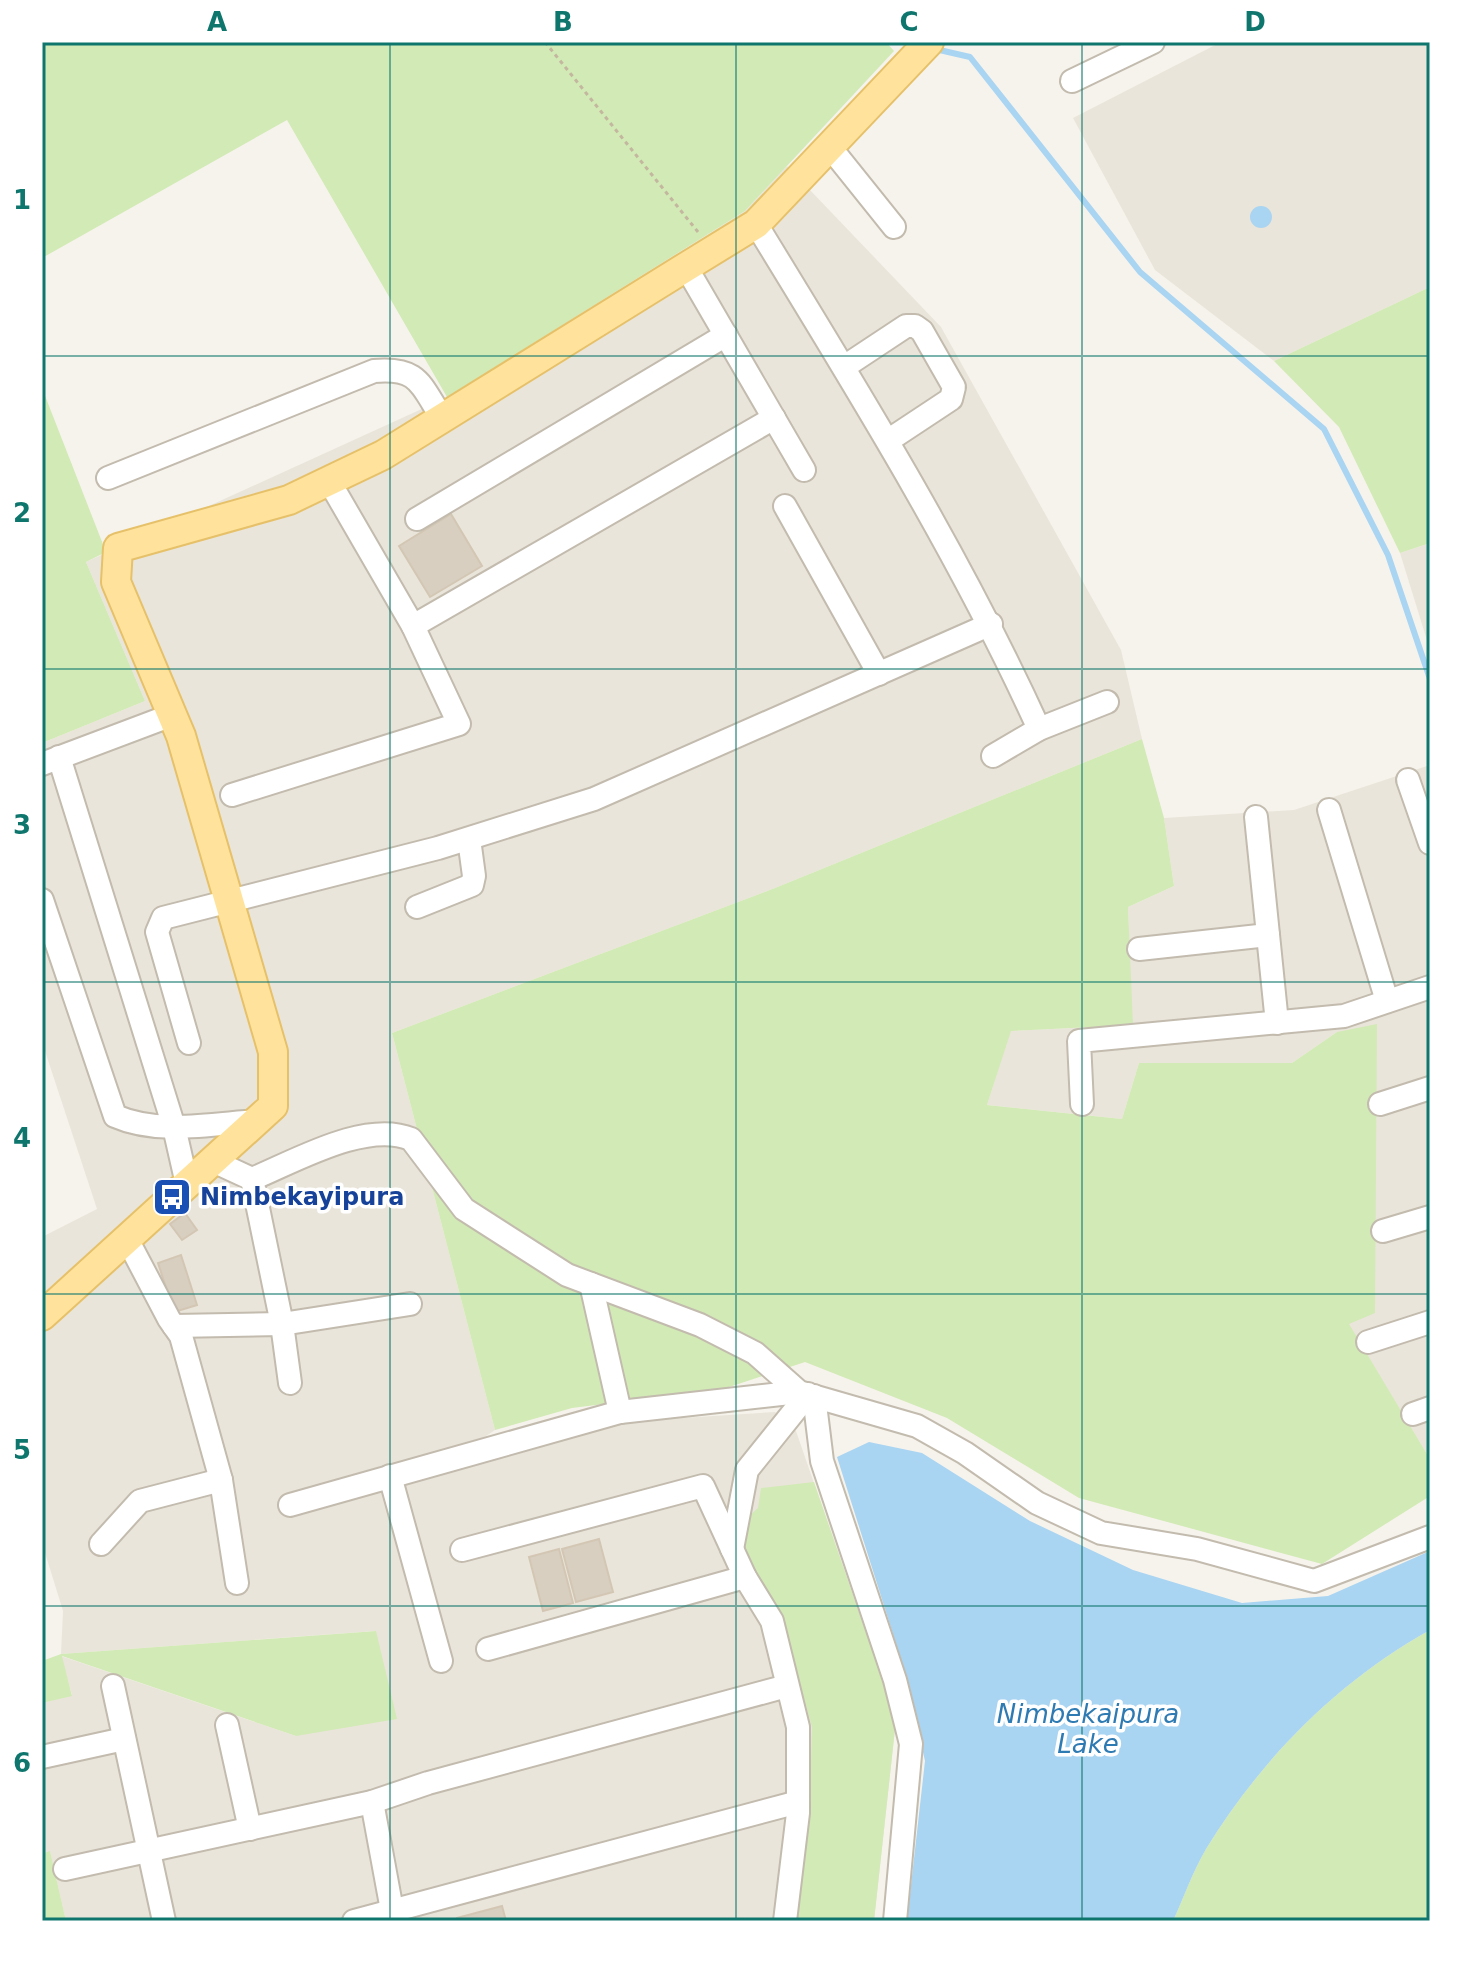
<svg xmlns="http://www.w3.org/2000/svg" width="1472" height="1963" viewBox="0 0 1472 1963" font-family="'DejaVu Sans',sans-serif">
<style>
.residential{fill:#eae5da}
.green{fill:#d2eab5}
.water{fill:#a9d4f2}
.lines{fill:none;stroke-linecap:round;stroke-linejoin:round}
.stream{stroke:#a9d4f2;stroke-width:6}
.building{fill:#d8cfc1;stroke:#d3c7b4;stroke-width:2}
.minor-casing{stroke:#c2bbae;stroke-width:26}
.major-casing{stroke:#e6c16a;stroke-width:32}
.path{stroke:#c4b79f;stroke-width:3;stroke-dasharray:4 4;stroke-linecap:butt}
.minor{stroke:#fff;stroke-width:22}
.major{stroke:#ffe39c;stroke-width:28}
.grid{fill:none;stroke:#0f766e;stroke-width:2;stroke-opacity:0.55}
.labels{text-anchor:middle;dominant-baseline:central;stroke-width:7;stroke-linejoin:round;paint-order:stroke}
.transit-label{font-size:24px;font-weight:bold;fill:#164399;stroke:#fff;text-anchor:start}
.water-label{font-size:26px;font-style:italic;fill:#2e7ab2;stroke:#fff}
.neatline{fill:none;stroke:#0f766e;stroke-width:3}
.grid-label{font-size:26px;text-anchor:middle;font-weight:bold;fill:#0f766e}
</style>
<rect width="100%" height="100%" fill="#f6f3ec"/>
<g class="residential">
<path d="M1221 42H1430V287L1274 361 1155 270 1073 118Z"/>
<path d="M787 166 941 327 1121 650 1142 739 775 888 392 1033 495 1430 441 1466 620 1422 775 1412 796 1431 896 1720 874 1921H66L50 1852 42 1854V1703L72 1695 61 1656 296 1736 375 1631 61 1654 63 1611 42 1543V1237L97 1209 42 1042V743L145 701 86 562 448 397 745 211Z"/>
<path d="M1430 543V650L1400 553Z"/>
<path d="M1430 765V1459L1348 1324 1337 1032 1292 1063H1139L1122 1119 987 1105 1010 1031 1132 1025 1128 907 1174 886 1164 818 1294 810Z"/>
</g>
<g class="green">
<path d="M42 42H886L894 51 745 211 447 397 287 120 42 258Z"/>
<path d="M1430 287V543L1400 553 1339 427 1274 361Z"/>
<path d="M42 388 106 552 86 562 145 701 42 743Z"/>
<path d="M1142 739 1164 818 1174 886 1128 907 1133 1025 1011 1031 987 1105 1122 1119 1139 1063H1292L1337 1032 1377 1024 1375 1313 1349 1324 1430 1459V1496L1322 1564 1079 1498 947 1418 805 1362 723 1389 572 1408 495 1430 392 1033 775 888Z"/>
<path d="M814 1482 896 1720 874 1921H794L810 1801 812 1727 785 1629 743 1547 748 1517 758 1508 761 1488Z"/>
<path d="M1430 1630V1921H1173C1184 1897 1193 1871 1206 1849 1262 1758 1337 1682 1430 1630Z"/>
<path d="M376 1631 397 1719 296 1736 62 1656 72 1696 42 1703V1661L61 1654Z"/>
<path d="M50 1851 66 1921H42V1854Z"/>
</g>
<g class="water">
<circle cx="1261" cy="217" r="11"/>
<path d="M869 1442 922 1453 1030 1521 1133 1570 1242 1603 1328 1596 1430 1551V1630C1337 1682 1262 1758 1206 1849 1193 1871 1184 1897 1173 1921H907L925 1761 905 1672 837 1457Z"/>
</g>
<g class="lines">
<g class="stream">
<path d="M903 42 916 45"/>
<path d="M935 49 970 57 1140 272 1324 429 1388 555 1430 679"/>
</g>
</g>
<g class="building">
<path d="M451 514 482 566 430 597 399 546Z"/>
<path d="M185 1213 197 1230 182 1240 170 1224Z"/>
<path d="M181 1255 197 1305 174 1312 158 1263Z"/>
<path d="M599 1539 613 1592 576 1602 562 1549Z"/>
<path d="M559 1549 573 1603 543 1611 529 1557Z"/>
<path d="M502 1906 506 1921H458L457 1918Z"/>
</g>
<g class="lines">
<defs>
<g id="minor">
<path d="M1072 81 1153 42"/>
<path d="M829 146 894 227"/>
<path d="M756 224C857 389 959 553 1039 729"/>
<path d="M686 267 804 470"/>
<path d="M844 367 906 326H915L922 331 954 387 951 399 889 440"/>
<path d="M108 478 374 371C420 367 420 385 443 419"/>
<path d="M329 481 413 626"/>
<path d="M785 506 879 674"/>
<path d="M417 519 726 335"/>
<path d="M993 756 1039 729 1107 702"/>
<path d="M59 757 174 1127 187 1184"/>
<path d="M42 764 172 715"/>
<path d="M1408 780 1430 843"/>
<path d="M232 795 459 724 413 626 774 418"/>
<path d="M1329 810 1387 1001"/>
<path d="M1256 817 1277 1023"/>
<path d="M42 900 115 1116C158 1135 212 1124 257 1121"/>
<path d="M417 907 472 885 474 876 469 839"/>
<path d="M1139 949 1268 935"/>
<path d="M189 1043 157 932 163 918 438 848 594 799 991 624"/>
<path d="M1082 1104 1079 1041 1344 1016 1430 987"/>
<path d="M1380 1104 1430 1088"/>
<path d="M213 1161 252 1179C294 1162 365 1120 411 1139L464 1209 567 1275 700 1325 755 1353 799 1392 917 1426 965 1453 1037 1503 1101 1533 1197 1549 1314 1581 1430 1537"/>
<path d="M252 1179 282 1324 290 1383"/>
<path d="M1383 1231 1430 1217"/>
<path d="M127 1239 169 1319 181 1336 221 1480 237 1583"/>
<path d="M591 1284 620 1412"/>
<path d="M174 1326 282 1324 410 1304"/>
<path d="M1368 1342 1430 1322"/>
<path d="M814 1396 822 1461 895 1680 911 1744 895 1921"/>
<path d="M1413 1414 1430 1408"/>
<path d="M390 1476 441 1661"/>
<path d="M290 1505 620 1412 799 1392"/>
<path d="M101 1544 140 1501 221 1480"/>
<path d="M732 1549 747 1470 808 1394"/>
<path d="M462 1550 703 1486 745 1577 772 1621 798 1727V1813L785 1921"/>
<path d="M488 1649 745 1577"/>
<path d="M113 1686 164 1921"/>
<path d="M227 1725 250 1829"/>
<path d="M42 1757 124 1739"/>
<path d="M372 1802 394 1921"/>
<path d="M65 1869 372 1802 428 1783 787 1686"/>
<path d="M354 1921 798 1802"/>
</g>
<path id="major" d="M42 1316 273 1106V1052L181 736 116 582 118 548 289 500 383 455 686 267 756 224 929 42"/>
</defs>
<use href="#minor" class="minor-casing"/>
<use href="#major" class="major-casing"/>
<path class="path" d="M545 42 698 232"/>
<use href="#minor" class="minor"/>
<use href="#major" class="major"/>
</g>
<path class="grid" d="M390 42V1921M736 42V1921M1082 42V1921M42 356H1430M42 669H1430M42 982H1430M42 1294H1430M42 1606H1430"/>
<defs>
<symbol id="bus-square" viewBox="-11 -11 22 22"><rect x="-9" y="-9" width="18" height="18" rx="4" fill="#1a4fb4" stroke="#fff"/><path d="M-5-6H5V4H4V6H2V4H-2V6H-4V4H-5ZM-3.5-4V0h7V-4ZM-3.5 1.2v1.5H-2V1.2ZM2 1.2v1.5H3.5V1.2Z" fill="#fff"/></symbol>
</defs>
<g fill-rule="evenodd">
<use href="#bus-square" x="150" y="1175" width="44" height="44"/>
</g>
<g class="labels">
<g class="transit-label">
<text x="200" y="1197">Nimbekayipura</text>
</g>
<g class="water-label">
<text x="1088" y="1714">Nimbekaipura<tspan x="1088" dy="30">Lake</tspan></text>
</g>
</g>
<rect width="1472" height="1963" fill="none" stroke="#ffffff" stroke-width="88"/>
<rect x="44" y="44" width="1384" height="1875" class="neatline"/>
<g class="grid-label">
<text x="217" y="31">A</text>
<text x="563" y="31">B</text>
<text x="909" y="31">C</text>
<text x="1255" y="31">D</text>
<text x="22" y="209">1</text>
<text x="22" y="522">2</text>
<text x="22" y="834">3</text>
<text x="22" y="1147">4</text>
<text x="22" y="1459">5</text>
<text x="22" y="1772">6</text>
</g>
</svg>
